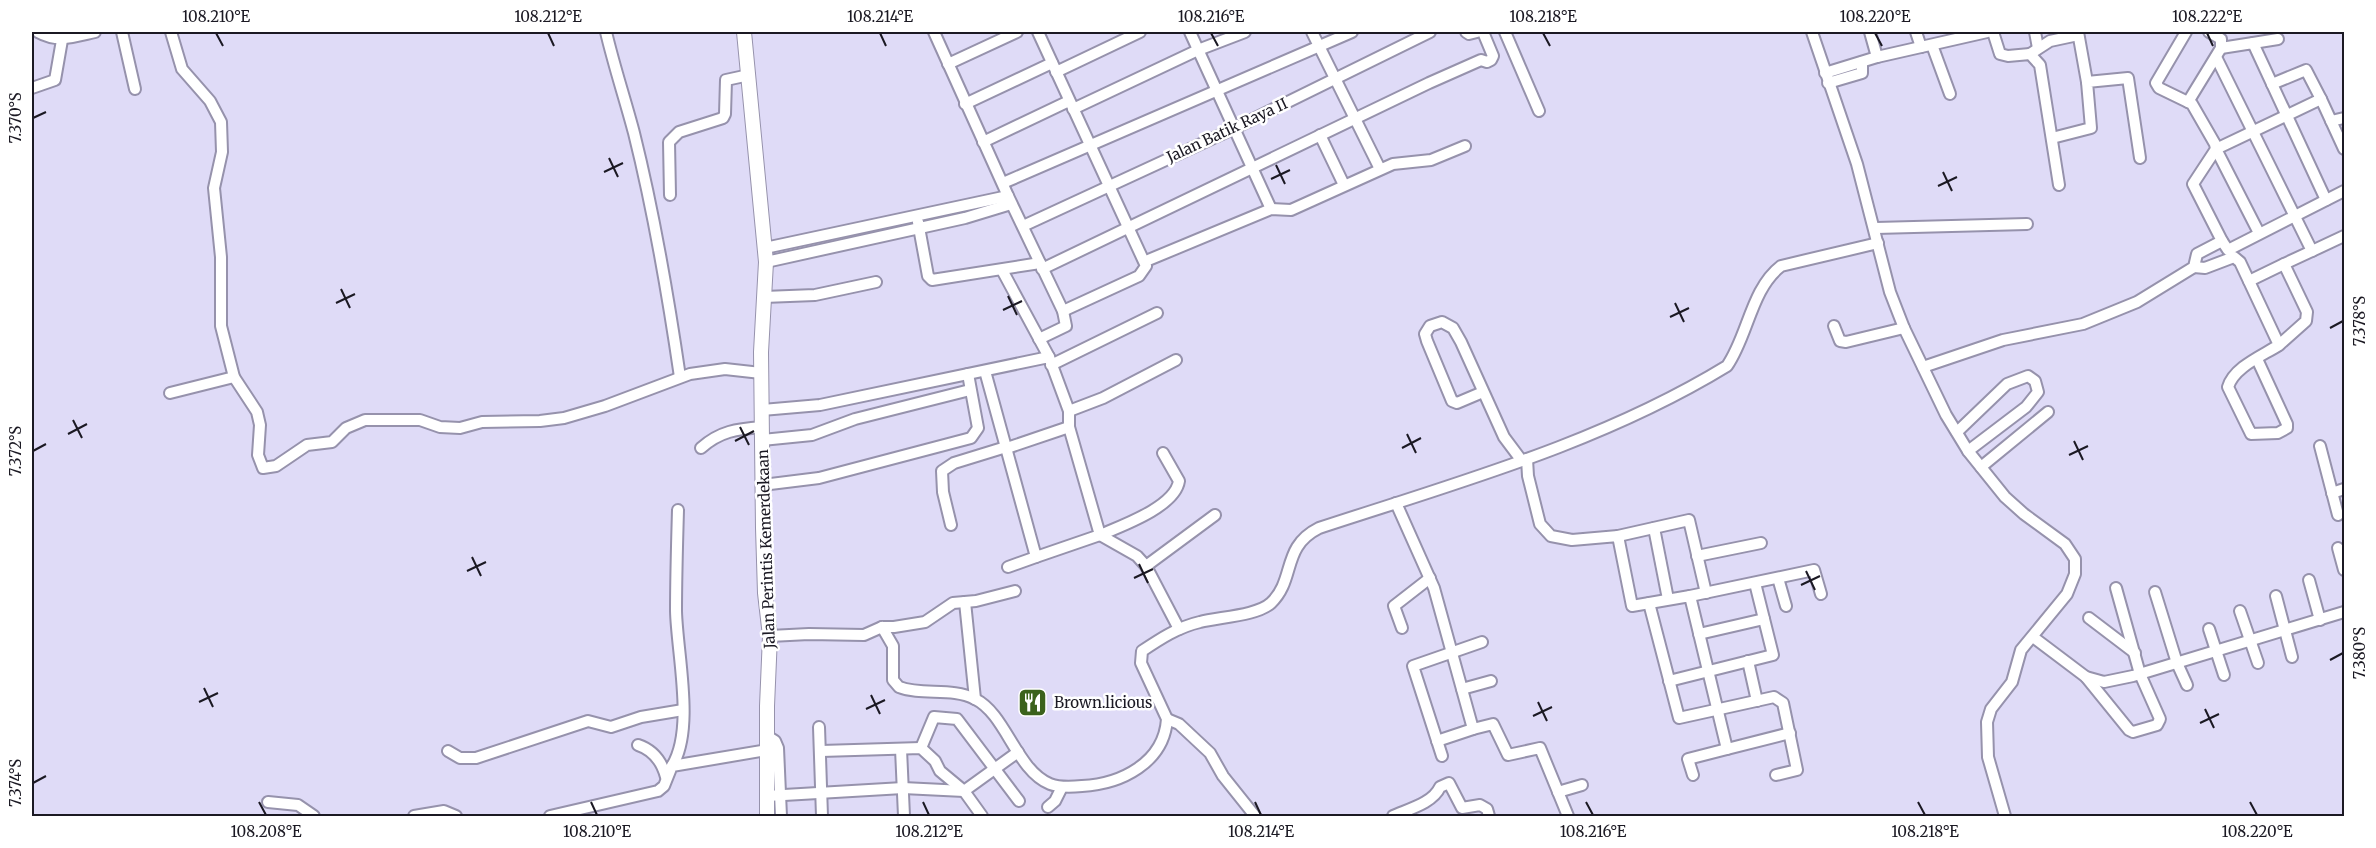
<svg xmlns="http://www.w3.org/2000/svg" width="2376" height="848" viewBox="0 0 2376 848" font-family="Merriweather,serif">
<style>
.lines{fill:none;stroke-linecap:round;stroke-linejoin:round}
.minor-casing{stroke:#9692ac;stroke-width:14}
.major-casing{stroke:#9692ac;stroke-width:16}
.minor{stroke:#fff;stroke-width:10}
.major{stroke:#fff;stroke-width:14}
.ticks{fill:none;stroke:#1b1923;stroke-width:2}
.labels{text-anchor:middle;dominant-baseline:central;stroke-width:5;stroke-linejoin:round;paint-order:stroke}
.street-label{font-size:15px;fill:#1b1923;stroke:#fff}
.poi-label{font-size:15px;fill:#1b1923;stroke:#fff;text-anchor:start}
.neatline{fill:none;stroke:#1b1923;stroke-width:2}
.ticks-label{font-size:15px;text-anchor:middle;fill:#1b1923}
</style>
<rect width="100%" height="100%" fill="#dfdbf7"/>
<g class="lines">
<defs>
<g id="minor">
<path d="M38 32C58 43 73 37 95 32"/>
<path d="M122 32 135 89"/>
<path d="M171 32 182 69 210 101 221 122 222 152 214 188 221 257V326L234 377 257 412 260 425 258 455 263 468 276 466 307 445 332 442 346 428 365 420H420L440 427 460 428 482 422 540 421 564 418 605 406 690 374 725 369 761 373"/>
<path d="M606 32C614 66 625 99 634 133 654 213 668 295 680 377"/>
<path d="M934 32 1008 196 1063 311 1066 326 1039 339"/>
<path d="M1038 32 1146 266 1139 276 1063 311"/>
<path d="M1190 32 1271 209"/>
<path d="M1312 32 1380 169"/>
<path d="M1466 32 1469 34 1477 32"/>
<path d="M1505 32 1539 111"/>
<path d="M1812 32 1857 164 1890 292 1904 328 1946 415 1968 451 2005 497 2024 514 2065 544 2075 559V574L2067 594 2021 650 2012 682 1991 709 1987 722 1988 757 2005 816"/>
<path d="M1870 32 1877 57"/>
<path d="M1916 32 1921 47"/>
<path d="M1993 32 2000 54 2008 56 2030 54 2040 65 2059 185"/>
<path d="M2035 32 2038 48"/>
<path d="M2078 32 2087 82"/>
<path d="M2253 43 2278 39"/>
<path d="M1932 45 1950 94"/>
<path d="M2221 48 2253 43 2326 200"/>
<path d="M2030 54 2050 41 2078 35"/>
<path d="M2216 57 2312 251 2284 264"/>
<path d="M948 64 1017 32"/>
<path d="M1056 72 1140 32"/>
<path d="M1825 73 1877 57 1987 32"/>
<path d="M1828 83 1862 73V62"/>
<path d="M2272 84 2306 70 2321 99"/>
<path d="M32 88 55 80 62 40"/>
<path d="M2188 102 2221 48V39L2209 32"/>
<path d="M965 104 1052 63"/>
<path d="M1073 109 1198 50 1245 32"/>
<path d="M2331 121 2344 118"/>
<path d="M1320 135 1344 185"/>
<path d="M2052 138 2091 128 2087 82 2128 78 2140 158"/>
<path d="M983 142 1069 101"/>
<path d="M1003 183 1352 32"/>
<path d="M670 195 669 142 679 132 723 118 725 114 726 80 749 75"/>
<path d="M918 222 928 276 932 280 1040 263"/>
<path d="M1023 226 1233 129 1430 32"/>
<path d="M1876 228 2027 224"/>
<path d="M2259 233 2216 149 2321 99 2344 149"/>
<path d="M2222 241 2228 250 2344 191"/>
<path d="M765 248 1008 196"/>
<path d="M2312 251 2344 236"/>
<path d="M1146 261 1271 209 1291 210 1393 164 1431 160 1465 146"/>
<path d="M766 262 965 218 1011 204"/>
<path d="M2194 267 2205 268 2234 257 2240 262 2279 345C2262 356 2234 367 2228 387L2251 434 2278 433 2287 428V424L2257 359"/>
<path d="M1042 269 1429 83 1481 60 1487 62 1491 60 1493 56 1483 32"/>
<path d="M1002 270 1049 357"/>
<path d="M2249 281 2284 264 2307 312 2306 321 2279 345"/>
<path d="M764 297 815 295 876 282"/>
<path d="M1834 326 1840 341 1846 342 1904 328"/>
<path d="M1051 365 1157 313"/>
<path d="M1923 367 2003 340 2083 324 2137 302 2194 267 2197 254 2222 241 2193 184 2216 149 2215 144 2192 104 2159 88 2156 83 2186 32"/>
<path d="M985 371 1036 557 1100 535 1069 427V411"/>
<path d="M1483 392 1457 403 1452 401 1427 341 1425 334 1430 326 1442 322 1453 328 1461 342 1504 437 1522 461"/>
<path d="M170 393 234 377"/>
<path d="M762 410 820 405 1049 357 1069 411 1103 398 1176 360"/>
<path d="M1957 432 2007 384 2028 376 2035 381 2038 392 2026 407 1968 451"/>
<path d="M762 440 812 435 855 419 970 390"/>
<path d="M2320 446 2338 515"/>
<path d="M701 448C720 431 737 429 762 427"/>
<path d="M1007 448 1069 427"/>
<path d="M1527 459 1528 476 1540 524 1551 536 1572 540 1618 536 1632 606 1690 596 1727 749 1688 759 1693 775"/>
<path d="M1981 467 2048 412"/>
<path d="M762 485 819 478 971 438 978 428 968 374"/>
<path d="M2332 493 2344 489"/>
<path d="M1396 503 1434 588 1473 729 1493 724 1508 755 1540 748 1568 816"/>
<path d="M951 525 943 492 942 471 954 463 1006 447"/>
<path d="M1654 528 1668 599"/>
<path d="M1100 535C1121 526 1175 507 1179 481L1163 453"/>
<path d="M1100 535 1137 556 1146 566 1179 629"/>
<path d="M1618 536 1689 520 1706 593"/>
<path d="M2338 548 2344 570"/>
<path d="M1697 556 1761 543"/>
<path d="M1146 566 1215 515"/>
<path d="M1008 567 1036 557"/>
<path d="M1778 578 1786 606"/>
<path d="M2309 580 2320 620"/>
<path d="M2155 592 2177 663 2187 685"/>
<path d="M1690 596 1814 570 1821 594"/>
<path d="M2276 596 2292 657"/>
<path d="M965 602 975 699"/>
<path d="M1649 603 1679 718 1774 697 1783 703 1797 770 1776 775"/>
<path d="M2240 611 2258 663"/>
<path d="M2089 618 2135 653"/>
<path d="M882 627H894L925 622 953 603 976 601 1015 591"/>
<path d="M1402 628 1394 606 1430 578"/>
<path d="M2209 629 2224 675"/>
<path d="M1699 634 1764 619"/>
<path d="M770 636 809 634 864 635 882 627 893 646V680L899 687C922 696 952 687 975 699 1006 714 1016 770 1050 784 1060 788 1072 787 1082 786 1121 784 1164 763 1167 719L1141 663 1142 651C1160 639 1178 627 1200 622 1218 617 1257 616 1271 603 1296 579 1281 547 1319 528 1459 482 1601 443 1727 366 1748 336 1751 289 1781 266L1878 243"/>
<path d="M2033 637 2086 677 2104 682 2133 676 2344 612"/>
<path d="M1748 661 1757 701"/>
<path d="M2086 677 2129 730 2133 732 2157 725 2160 719 2140 674 2116 588"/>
<path d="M1669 681 1773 655 1755 583"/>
<path d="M1462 689 1491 681"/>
<path d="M1167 719 1179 724 1210 753 1223 776 1255 816"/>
<path d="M819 727 822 816"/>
<path d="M767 736 775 741 778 748 781 816"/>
<path d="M1437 741 1473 729"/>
<path d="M638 745C653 750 662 762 666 777"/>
<path d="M921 748 934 717 957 719 1019 801"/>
<path d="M901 749 904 816"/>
<path d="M1727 749 1790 733"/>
<path d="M448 751 460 758H476L588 721 611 727 641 717 683 710"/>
<path d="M821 751 921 748 935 761 940 771 964 791 982 816"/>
<path d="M1442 756 1413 666 1482 642"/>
<path d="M672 766C695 729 677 654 676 611 676 578 677 544 678 510"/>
<path d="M1558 792 1582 785"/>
<path d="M767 796 903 788 964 791 1018 752"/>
<path d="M268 802 298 805 314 816"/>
<path d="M1048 807 1055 801 1062 787"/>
<path d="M414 816 444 811 456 816"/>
<path d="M550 816 658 791 664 786 672 766 767 750"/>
<path d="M1393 816C1409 809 1433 803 1440 787L1449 783 1462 808 1480 805 1487 809 1489 816"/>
</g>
<path id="major" d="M744 32 766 262 761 352 763 528 765 593 770 636 767 706V816"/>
</defs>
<use href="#minor" class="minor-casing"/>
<use href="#major" class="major-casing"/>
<use href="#minor" class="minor"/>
<use href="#major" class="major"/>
</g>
<path class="ticks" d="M216 33 223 46M548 33 554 46M880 33 886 46M1211 33 1218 46M1543 33 1550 46M1875 33 1882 46M2207 33 2213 46M33 118 46 112M609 158 618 177M1276 165 1285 184M604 172 623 163M1943 172 1952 191M1271 179 1290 170M1938 186 1957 177M341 289 350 308M1008 296 1017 315M336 303 355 294M1675 303 1684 322M1003 310 1022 301M1670 317 1689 308M2330 328 2343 321M73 420 82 438M740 427 749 445M68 434 87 424M1407 434 1416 453M735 441 754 431M2074 441 2083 460M1402 448 1421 438M33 451 46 444M2069 455 2088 446M472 557 481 576M1139 564 1148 583M467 571 486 562M1806 571 1815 590M1134 578 1153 569M1801 585 1820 576M2330 660 2343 653M204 688 213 707M871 695 880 714M199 702 218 693M1538 702 1547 721M866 709 885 700M2205 709 2214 728M1533 716 1552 707M2200 723 2219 714M33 783 46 776M259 802 266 815M591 802 597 815M923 802 929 815M1255 802 1261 815M1586 802 1593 815M1918 802 1925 815M2250 802 2257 815"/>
<defs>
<symbol id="restaurant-square" viewBox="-11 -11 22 22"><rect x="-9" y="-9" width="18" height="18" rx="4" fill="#3b621c" stroke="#fff"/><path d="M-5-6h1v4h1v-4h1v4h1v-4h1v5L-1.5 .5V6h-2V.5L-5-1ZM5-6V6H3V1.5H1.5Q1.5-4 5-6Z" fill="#fff"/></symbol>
</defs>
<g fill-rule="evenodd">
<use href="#restaurant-square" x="1016" y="686" width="33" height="33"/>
</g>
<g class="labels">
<g class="street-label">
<text transform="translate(1227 130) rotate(-25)">Jalan Batik Raya II</text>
<text transform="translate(766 549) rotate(-92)">Jalan Perintis Kemerdekaan</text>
</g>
<g class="poi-label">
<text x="1054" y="702">Brown.licious</text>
</g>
</g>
<rect width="2376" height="848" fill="none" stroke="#ffffff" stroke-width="66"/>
<rect x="33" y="33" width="2310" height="782" class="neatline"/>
<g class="ticks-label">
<text x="216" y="22">108.210°E</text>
<text x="548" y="22">108.212°E</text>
<text x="880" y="22">108.214°E</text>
<text x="1211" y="22">108.216°E</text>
<text x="1543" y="22">108.218°E</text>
<text x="1875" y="22">108.220°E</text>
<text x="2207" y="22">108.222°E</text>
<text transform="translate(16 118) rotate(-90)" y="5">7.370°S</text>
<text transform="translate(2360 321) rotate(-90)" y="5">7.378°S</text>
<text transform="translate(16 451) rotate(-90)" y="5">7.372°S</text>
<text transform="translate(2360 653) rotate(-90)" y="5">7.380°S</text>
<text transform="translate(16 783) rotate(-90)" y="5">7.374°S</text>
<text x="266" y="837">108.208°E</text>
<text x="597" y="837">108.210°E</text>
<text x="929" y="837">108.212°E</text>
<text x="1261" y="837">108.214°E</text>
<text x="1593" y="837">108.216°E</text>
<text x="1925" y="837">108.218°E</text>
<text x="2257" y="837">108.220°E</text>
</g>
</svg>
